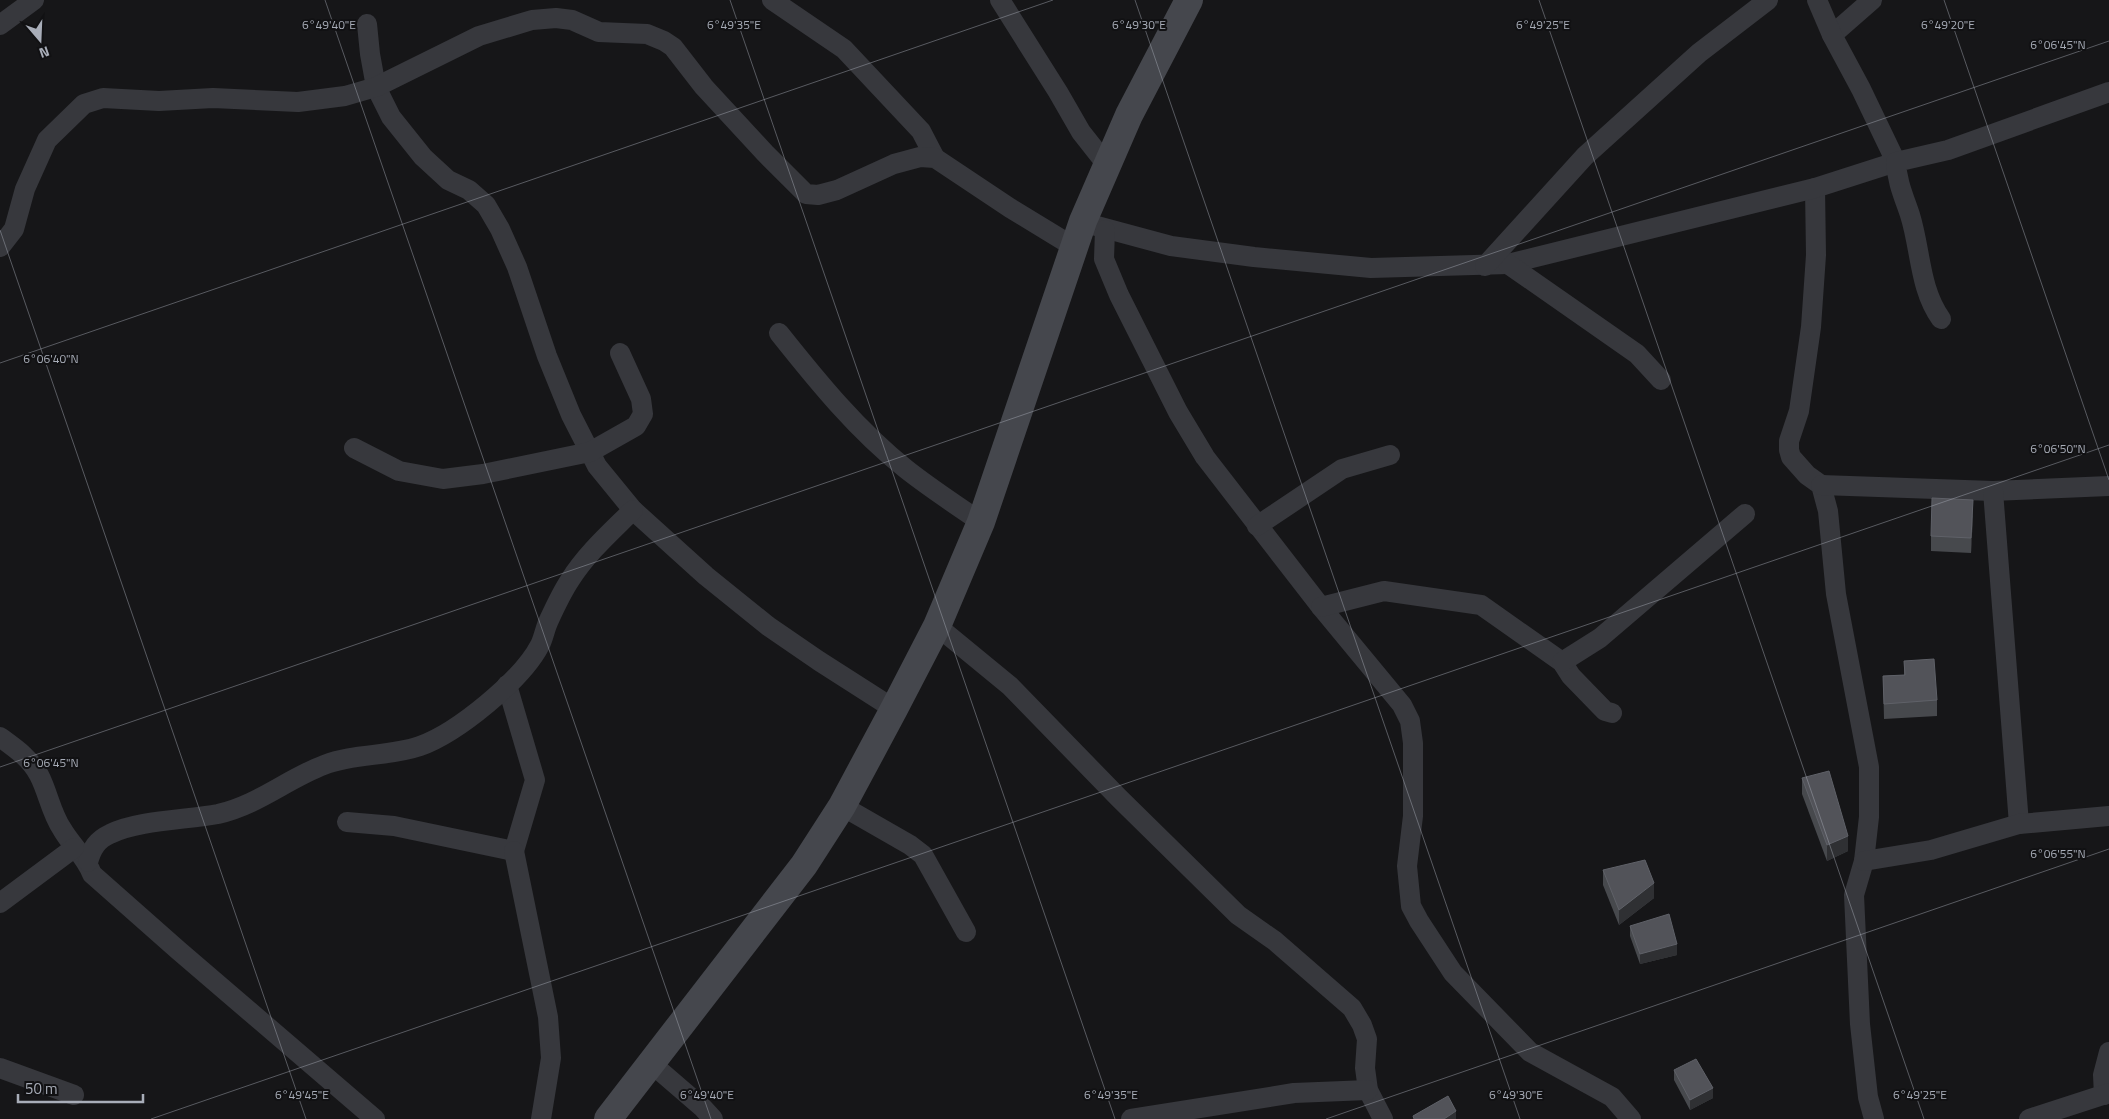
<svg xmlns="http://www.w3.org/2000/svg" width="2109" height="1119" viewBox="0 0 2109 1119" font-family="'Titillium Web',sans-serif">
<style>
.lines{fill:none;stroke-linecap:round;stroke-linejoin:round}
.minor{stroke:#37383d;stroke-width:20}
.secondary{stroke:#45474d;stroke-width:28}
.wall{fill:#47494d}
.shaded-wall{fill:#2f3033}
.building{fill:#525359;stroke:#5f6168}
.ticks{fill:none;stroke:#a8adb8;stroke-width:1;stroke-opacity:0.45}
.ticks-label{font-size:12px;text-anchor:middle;fill:#a8adb8;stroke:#111113;stroke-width:4;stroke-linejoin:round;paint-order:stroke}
</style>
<rect width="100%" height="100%" fill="#161618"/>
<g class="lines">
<g class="minor">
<path d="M772 0 844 49 921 131 935 158"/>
<path d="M1000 0 1058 92 1081 132 1107 165"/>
<path d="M367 24 370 54 376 87 391 117 423 157 448 180 469 190 486 205 500 229 517 267 547 356 571 415 597 466 633 510 706 576 768 626 819 661 894 709"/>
<path d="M0 25 34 0"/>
<path d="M1832 35 1872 0"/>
<path d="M1815 188 1816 255 1811 327 1799 411 1789 441V450L1791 457 1807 475 1821 485 1828 511 1836 594 1869 767V817L1864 861 1854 895 1860 1024 1868 1097 1874 1119"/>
<path d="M1093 225 1171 246 1254 257 1371 268 1508 264 1815 188 1896 162 1861 89 1832 35 1817 0"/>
<path d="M1105 230 1104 259 1119 295 1178 412 1205 457 1321 607 1402 705 1410 721 1413 743V816L1407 866 1411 906 1419 921 1453 973 1530 1052 1612 1097 1631 1119"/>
<path d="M0 247 14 229 25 189 47 140 84 104 103 98 159 101 213 98 298 102 345 96 376 87 479 36 532 20 556 18 572 20 599 32 647 34 664 41 673 47 704 87 765 153 806 194 818 195 837 190 894 164 920 157 935 158 1010 208 1074 247"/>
<path d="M1508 264 1637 354 1661 380"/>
<path d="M1485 266 1585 156 1699 53 1768 0"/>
<path d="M1941 319C1919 288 1921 250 1910 215 1904 197 1897 182 1896 162L1948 150 2109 92"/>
<path d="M779 333C818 382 857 430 906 469 930 488 956 505 981 522"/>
<path d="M354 448 399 471 443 479 483 474 590 452 636 426 643 414 641 399 620 353"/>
<path d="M1821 485 1993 491 2109 486"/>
<path d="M1993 491 2019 824"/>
<path d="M1257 526 1342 469 1390 455"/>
<path d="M1321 607 1384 591 1481 605 1562 662 1571 676 1605 711 1612 713"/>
<path d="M937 626 1010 686 1119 798 1238 915 1275 941 1352 1008 1362 1025 1367 1039 1365 1068 1368 1090 1383 1119"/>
<path d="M1562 662 1600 638 1745 514"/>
<path d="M0 737C15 748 30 758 39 775 48 792 51 813 62 829 71 845 86 857 92 874L178 950 375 1119"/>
<path d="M842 806 910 845 923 855 966 932"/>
<path d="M347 822 394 826 514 851 535 780 507 685"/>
<path d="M514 851 548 1017 551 1058 541 1119"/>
<path d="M1864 861 1931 850 2019 824 2109 816"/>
<path d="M88 862C92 848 97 840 110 834 138 820 187 820 218 814 258 805 287 779 324 765 355 753 388 757 420 746 457 733 522 680 540 645 544 637 545 628 549 620 555 607 562 592 570 580 587 553 611 532 633 510"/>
<path d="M0 903 74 848"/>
<path d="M652 1064 703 1108 713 1119"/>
<path d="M0 1068 74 1095"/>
<path d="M2104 1095 2103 1075 2109 1052"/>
<path d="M1131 1119 1294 1093 1368 1090"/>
<path d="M2029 1119 2109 1093"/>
</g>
<path class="secondary" d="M608 1119 804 865 842 806 894 709 937 626 981 522 1083 221 1129 115 1189 0"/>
</g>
<g class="wall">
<path d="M1973 515 1971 553 1931 551V536Z"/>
<path d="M1904 661 1937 700V716L1884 719 1883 676 1904 675Z"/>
<path d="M1802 778 1848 851 1827 861 1802 794Z"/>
<path d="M1603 870 1654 898 1619 925 1603 885Z"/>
<path d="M1630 926 1677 955 1640 964 1630 936Z"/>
<path d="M1674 1070 1713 1098 1690 1110 1674 1080Z"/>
</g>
<g class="shaded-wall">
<path d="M1973 500V515L1971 553V538Z"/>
<path d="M1848 836V851L1827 861V845Z"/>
<path d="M1654 883V898L1619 925V910Z"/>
<path d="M1677 944V955L1640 964V954Z"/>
<path d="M1713 1088V1098L1690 1110V1100Z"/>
<path d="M1456 1111V1119H1444Z"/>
</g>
<g class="building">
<path d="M1932 498 1973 500 1971 538 1931 536Z"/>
<path d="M1934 659 1937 700 1884 704 1883 676 1905 675 1904 661Z"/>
<path d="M1829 771 1848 836 1827 845 1802 778Z"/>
<path d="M1645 860 1654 883 1619 910 1603 870Z"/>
<path d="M1669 914 1677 944 1640 954 1630 926Z"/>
<path d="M1696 1059 1713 1088 1690 1100 1674 1070Z"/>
<path d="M1448 1096 1456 1111 1444 1119H1414L1413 1116Z"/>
</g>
<path class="ticks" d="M325 0 711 1119M730 0 1115 1119M1135 0 1520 1119M1539 0 1924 1119M1944 0 2109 480M0 230 306 1119M0 363 1053 0M0 767 2109 41M151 1119 2109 445M1326 1119 2109 849"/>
<g class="ticks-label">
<text x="1948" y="29">6°49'20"E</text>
<text x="329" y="29">6°49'40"E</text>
<text x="734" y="29">6°49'35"E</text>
<text x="1139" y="29">6°49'30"E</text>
<text x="1543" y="29">6°49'25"E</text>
<text x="2058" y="49">6°06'45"N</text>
<text x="51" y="363">6°06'40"N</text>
<text x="2058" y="453">6°06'50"N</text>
<text x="51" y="767">6°06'45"N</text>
<text x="2058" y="858">6°06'55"N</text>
<text x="302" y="1099">6°49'45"E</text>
<text x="707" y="1099">6°49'40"E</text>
<text x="1111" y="1099">6°49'35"E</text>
<text x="1516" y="1099">6°49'30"E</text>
<text x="1920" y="1099">6°49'25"E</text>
</g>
<g transform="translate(40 40) rotate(161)" stroke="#111113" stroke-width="4" paint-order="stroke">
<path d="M0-4L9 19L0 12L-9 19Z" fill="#a8adb8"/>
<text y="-8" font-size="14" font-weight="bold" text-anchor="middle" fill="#a8adb8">N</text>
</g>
<path d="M18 1094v8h125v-8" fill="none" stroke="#a8adb8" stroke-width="2.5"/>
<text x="25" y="1094" font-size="15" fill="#a8adb8" stroke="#111113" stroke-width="4" paint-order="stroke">50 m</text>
</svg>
